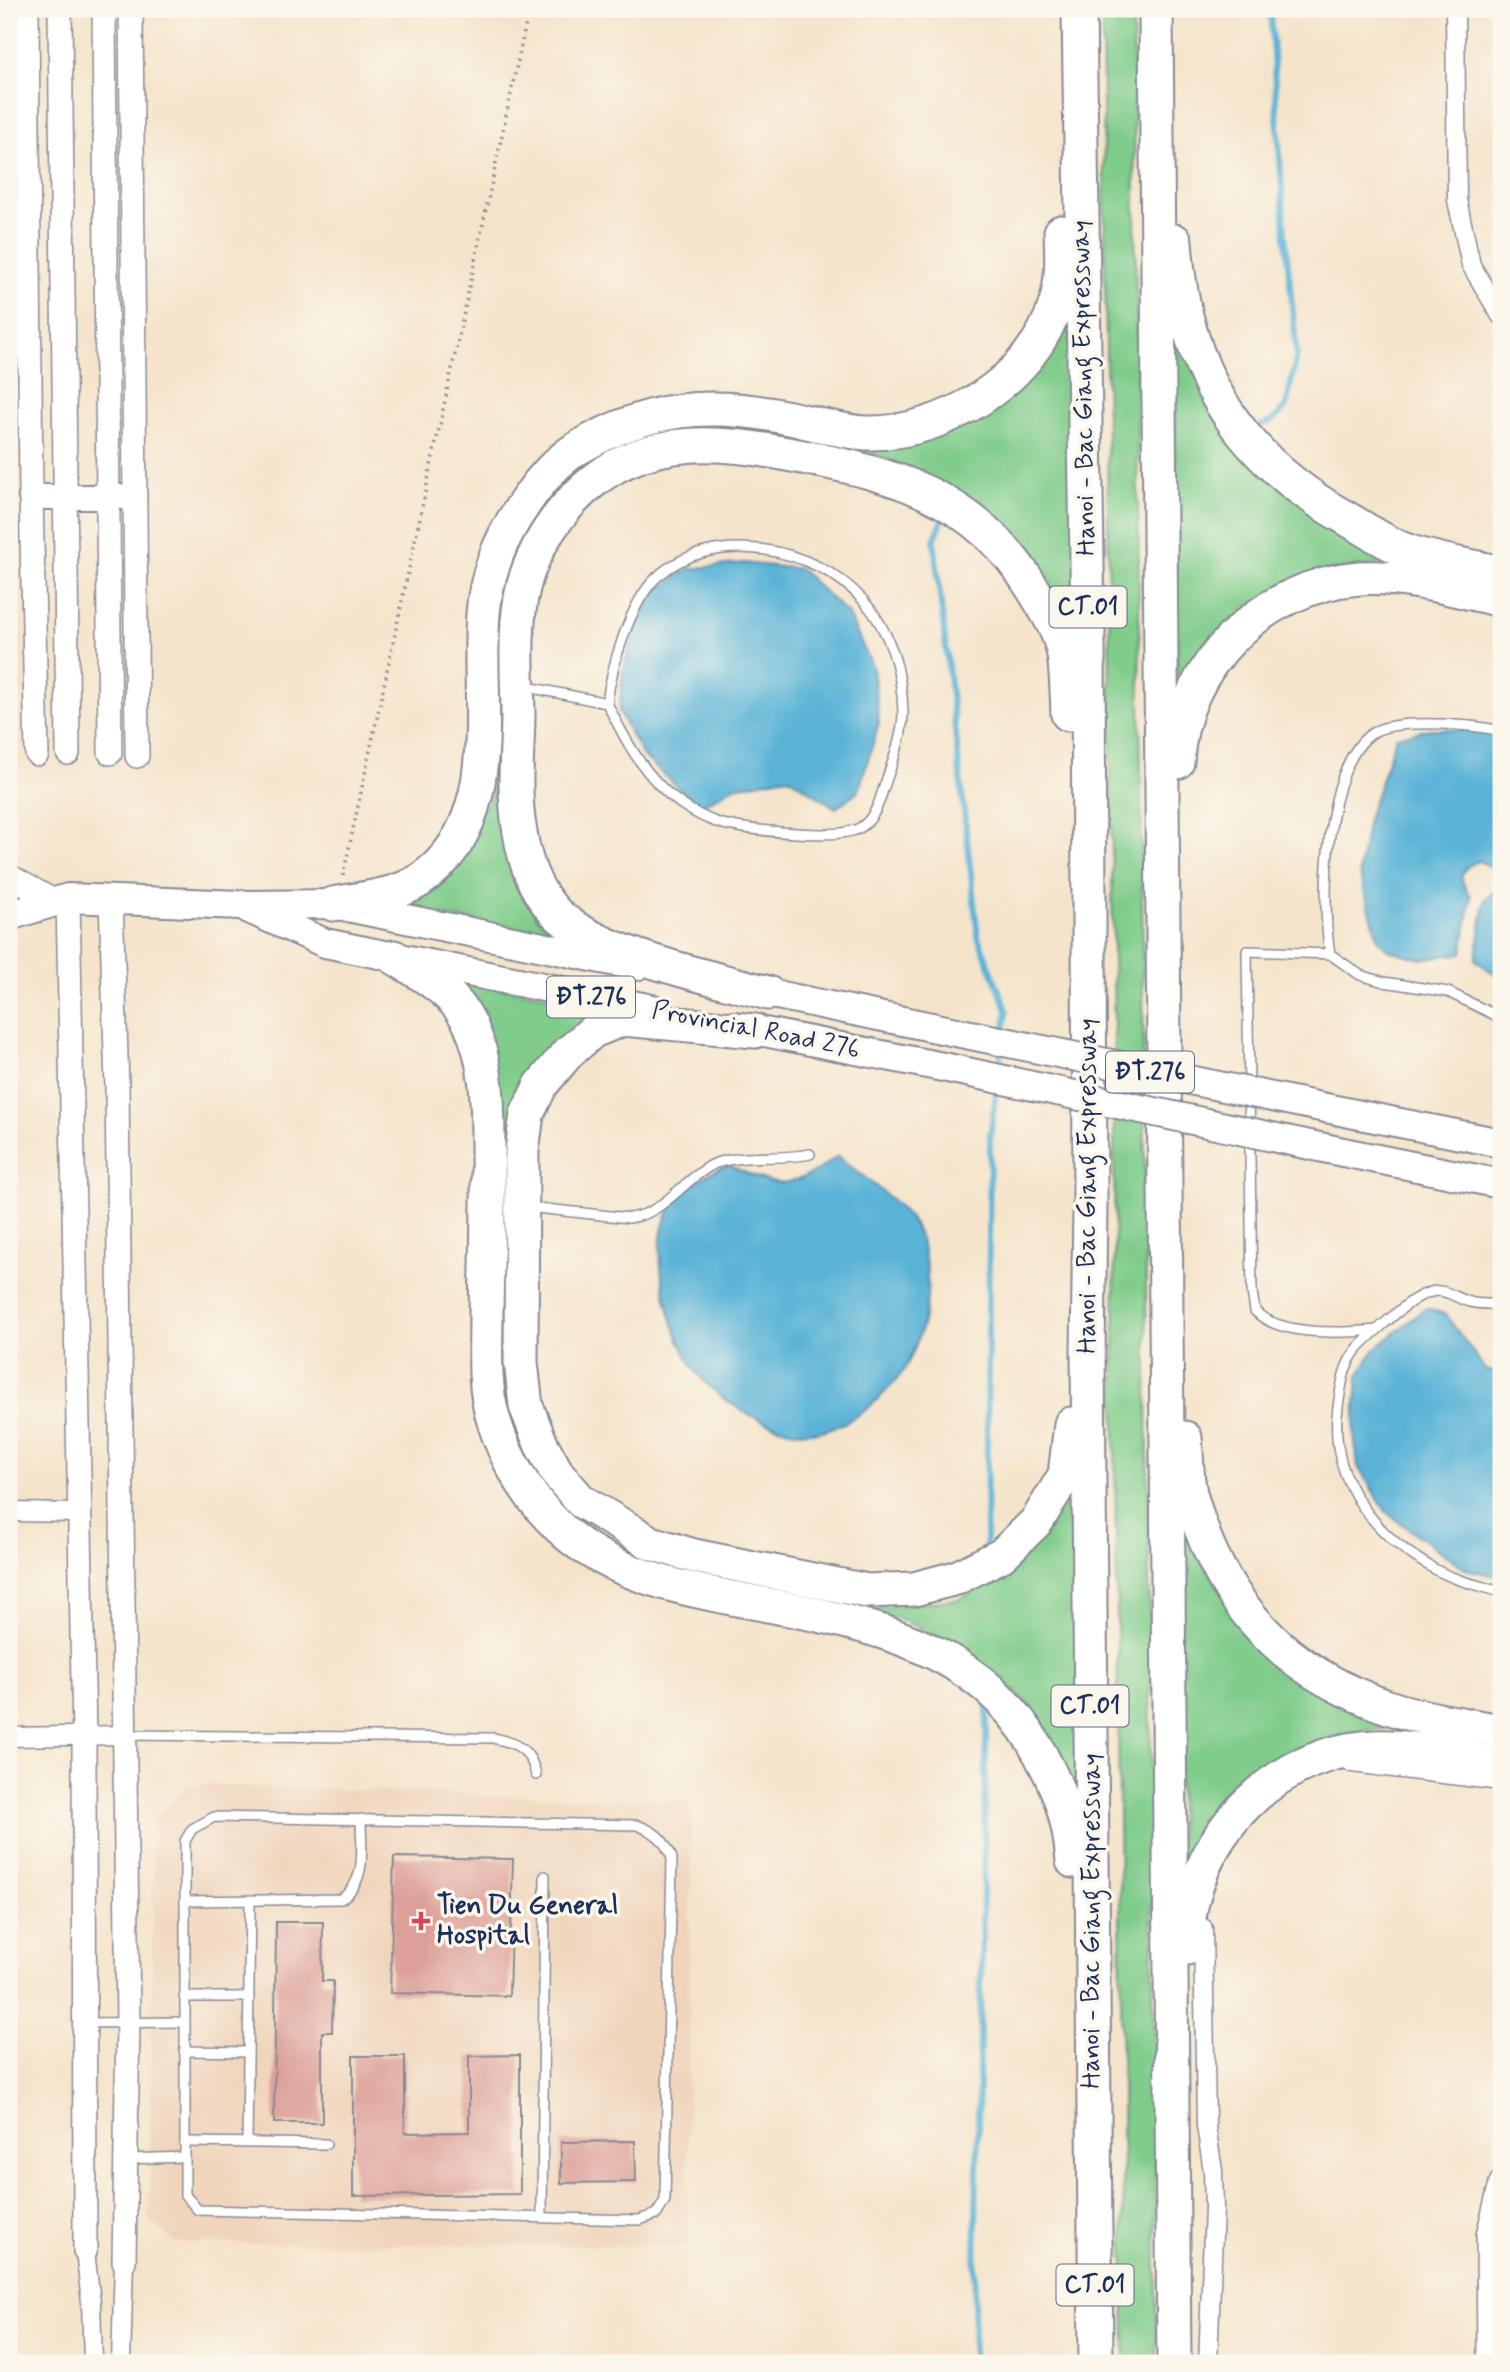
<svg xmlns="http://www.w3.org/2000/svg" width="1510" height="2372" viewBox="0 0 1510 2372" font-family="Mynerve,sans-serif">
<style>
.built{fill:#f0d5bc}
.green{fill:#7fcc8b;stroke:#4d7e74;stroke-width:2}
.water{fill:#5ab3d7;stroke:#3a719a;stroke-width:2}
.lines{fill:none;stroke-linecap:round;stroke-linejoin:round}
.stream{stroke:#5ab3d7;stroke-width:6}
.building{fill:#dda098}
.service-casing{stroke:#888a94;stroke-width:12}
.minor-casing{stroke:#888a94;stroke-width:21}
.tertiary-casing{stroke:#888a94;stroke-width:26}
.secondary-casing{stroke:#888a94;stroke-width:28}
.primary-casing{stroke:#888a94;stroke-width:32}
.motorway-casing{stroke:#888a94;stroke-width:37}
.path{stroke:#888a94;stroke-width:3.5;stroke-dasharray:2 5;stroke-linecap:butt}
.service{stroke:#fff;stroke-width:9}
.minor{stroke:#fff;stroke-width:18}
.tertiary{stroke:#fff;stroke-width:23}
.secondary{stroke:#fff;stroke-width:24}
.primary{stroke:#fff;stroke-width:28}
.motorway{stroke:#fff;stroke-width:33}
.primary-bridge-casing{stroke:#888a94;stroke-width:32;stroke-linecap:butt}
.primary-bridge{stroke:#fff;stroke-width:28}
.poi-dot{fill:#d1495b;stroke:#fbf7ec;stroke-width:2.5}
.labels{text-anchor:middle;dominant-baseline:central;stroke-width:7;stroke-linejoin:round;paint-order:stroke}
.shield{fill:#fbf7ec;stroke:#5e6b89;stroke-width:2}
.shield-label{font-size:24px;font-weight:bold;fill:#1b2f5e}
.street-label{font-size:26px;fill:#1b2f5e;stroke:#fbf7ec}
.poi-label{font-size:26px;font-weight:bold;fill:#1b2f5e;stroke:#fbf7ec;text-anchor:start}
</style>
<rect width="100%" height="100%" fill="#fbf7ec"/>
<filter id="ink" filterUnits="userSpaceOnUse"><feTurbulence type="fractalNoise" baseFrequency=".0143" numOctaves="2"/><feDisplacementMap in="SourceGraphic" scale="14" xChannelSelector="R" yChannelSelector="G"/><feConvolveMatrix kernelMatrix="1 2 1 2 8 2 1 2 1" color-interpolation-filters="sRGB"/></filter>
<filter id="wash" filterUnits="userSpaceOnUse"><feTurbulence type="fractalNoise" baseFrequency=".00686" numOctaves="4" result="noise"/><feDisplacementMap in="SourceGraphic" scale="28" xChannelSelector="R" yChannelSelector="G"/><feGaussianBlur stdDeviation="1.57" result="paint"/><feColorMatrix in="noise" values="0 0 0 0 0 0 0 0 0 0 0 0 0 0 0 0 0 1.4 0 .05"/><feComposite in="paint" operator="in"/></filter>
<g filter="url(#wash)">
<rect width="100%" height="100%" fill="#f5e4cb"/>
<path class="built" d="M188 1784 691 1802 687 2246 175 2243 149 2221 154 1820Z"/>
<g class="green">
<path d="M1102 9H1133L1157 2363H1125L1115 1446 1114 1035Z"/>
<path d="M1174 298 1218 422 1403 561 1323 572 1177 710Z"/>
<path d="M1076 307 1080 649C1067 624 1055 597 1040 572 998 501 931 475 857 448L1046 356Z"/>
<path d="M496 774 515 873 537 917 564 940 405 908 428 893 489 801Z"/>
<path d="M458 981 616 1007 517 1114 504 1155Z"/>
<path d="M1077 1476 1080 1822C1074 1802 1071 1780 1063 1761 1036 1697 973 1651 911 1624 896 1617 876 1614 860 1610L959 1599 1014 1566Z"/>
<path d="M1178 1518C1203 1558 1225 1603 1254 1641 1287 1684 1344 1709 1393 1727 1284 1741 1228 1763 1179 1866Z"/>
</g>
<g class="water">
<path d="M744 563 800 569 848 614 873 668 879 723 859 790 836 808 788 777 734 787 699 807 642 755 619 712 623 672 635 627 657 590 689 569Z"/>
<path d="M1429 729 1485 730 1501 734V979L1476 960 1485 899C1506 887 1497 867 1478 861 1458 869 1458 880 1471 896L1462 953 1421 959 1388 950 1378 939 1359 872 1368 818 1396 737Z"/>
<path d="M838 1156C859 1174 890 1195 907 1215 929 1242 931 1290 923 1322 911 1366 901 1379 867 1409 854 1419 831 1431 814 1432 775 1434 722 1404 698 1374 672 1341 652 1264 664 1223 673 1194 703 1173 729 1165 780 1190 792 1189 838 1156Z"/>
<path d="M1426 1308 1445 1314 1486 1370 1501 1374V1439L1497 1443 1495 1460 1501 1465V1577L1465 1569 1387 1513 1358 1467 1354 1434 1358 1376 1375 1349Z"/>
</g>
<g class="lines">
<g class="stream">
<path d="M1261 425 1272 421 1286 407 1297 354 1285 234 1270 9"/>
<path d="M945 515 934 540 978 937 1007 1010 1004 1033"/>
<path d="M999 1071 1002 1047"/>
<path d="M986 1550 990 1136 997 1085"/>
<path d="M973 2363 987 1704"/>
</g>
</g>
<g id="blocks">
<g class="building">
<path d="M394 1857 513 1859 509 1996 390 1993Z"/>
<path d="M276 1922H323L322 1981H333L332 2032H322V2123H274Z"/>
<path d="M520 2055V2194L353 2196V2056H405V2133L469 2132V2056Z"/>
<path d="M635 2141 636 2182 561 2183V2142Z"/>
</g>
</g>
</g>
<g filter="url(#ink)">
<use href="#blocks" fill-opacity="0" stroke="#888a94" stroke-width="2"/>
<g class="lines">
<defs>
<g id="service">
<path d="M523 686 607 703C626 742 646 779 681 804 693 812 706 819 719 823 744 830 832 839 855 830 870 825 878 807 882 793 890 768 903 739 903 712 902 671 890 630 863 600 815 546 712 527 657 577 630 602 611 668 607 703"/>
<path d="M1330 954C1321 903 1324 762 1374 732 1397 718 1475 725 1501 731"/>
<path d="M527 1207 629 1218C665 1214 683 1179 714 1164 736 1154 783 1160 810 1154"/>
<path d="M1501 1305C1491 1303 1480 1305 1470 1302 1460 1300 1450 1292 1440 1291 1420 1290 1399 1311 1385 1323 1349 1354 1345 1358 1338 1407 1328 1477 1372 1533 1431 1567 1452 1580 1478 1585 1501 1592"/>
<path d="M1376 1330C1343 1333 1280 1337 1255 1311L1252 1292 1247 951 1330 954 1360 975 1384 982 1448 992 1501 1018"/>
<path d="M125 1735 493 1738C518 1743 531 1750 536 1775"/>
<path d="M214 1817 637 1825C656 1832 664 1839 672 1858L665 2200 657 2214 639 2220 198 2210 185 2195V1841L192 1829Z"/>
<path d="M185 1901 341 1899C368 1881 361 1849 361 1819"/>
<path d="M184 1997H249"/>
<path d="M84 2023 184 2022"/>
<path d="M184 2051 248 2052"/>
<path d="M185 2142 326 2144"/>
<path d="M247 2143 250 1901"/>
<path d="M128 2159 185 2157"/>
<path d="M542 2218 545 1876"/>
</g>
<g id="minor">
<path d="M1455 9 1457 200 1471 265 1501 316"/>
<path d="M9 1512 80 1513"/>
<path d="M9 1737 123 1735"/>
<path d="M1352 1763 1501 1781"/>
<path d="M1203 1928 1206 2126 1213 2171 1214 2208 1208 2363"/>
<path d="M85 2251 91 2302 93 2363"/>
<path d="M121 2363 124 2261"/>
</g>
<g id="tertiary">
<path d="M27 9 31 497 37 754"/>
<path d="M60 9 68 753"/>
<path d="M104 9 110 753"/>
<path d="M131 9 137 756"/>
<path d="M9 876 52 900"/>
<path d="M68 898 84 1736 85 2251"/>
<path d="M111 899 117 1086 128 2024 124 2261"/>
<path d="M1489 2363 1488 2235 1501 2183"/>
</g>
<path id="secondary" d="M31 497H134"/>
<g id="primary">
<path d="M249 909 325 943 657 1010"/>
<path d="M9 916 68 898 240 905 333 904 636 966"/>
<path d="M748 989 951 1031"/>
<path d="M734 1026 948 1068"/>
<path d="M1350 1113 1501 1143"/>
<path d="M1343 1152 1501 1184"/>
</g>
<g id="motorway">
<path d="M1079 9 1088 630 1090 1206 1088 1354 1096 2363"/>
<path d="M1156 9 1174 2363"/>
<path d="M1175 241C1183 368 1235 456 1346 518 1365 529 1383 541 1402 549 1433 561 1469 565 1501 573"/>
<path d="M1177 762C1181 664 1264 586 1359 578 1406 575 1456 590 1501 600"/>
<path d="M333 904C361 898 393 897 419 881 506 823 476 703 483 614 486 574 501 537 524 504 538 483 556 461 578 448 649 406 710 401 790 418 814 423 841 432 866 433 943 435 1034 380 1056 303 1063 281 1062 254 1061 232"/>
<path d="M394 957C422 975 455 992 470 1024 488 1063 488 1104 488 1145 489 1202 487 1258 486 1314 486 1348 483 1385 493 1418 505 1459 528 1497 559 1527 599 1566 659 1584 712 1594 831 1619 968 1629 1035 1745 1058 1785 1069 1815 1073 1861"/>
<path d="M768 993C711 977 584 952 549 905 532 884 524 858 520 832 513 796 517 756 518 719 518 673 512 618 527 574 540 537 565 503 596 479 652 436 721 441 787 454 890 473 974 493 1033 589 1045 609 1060 631 1064 655 1067 674 1067 695 1068 714"/>
<path d="M755 1031 623 1019 593 1031 567 1054 541 1085 527 1114 522 1151 521 1362 526 1406 541 1444 557 1473 581 1501 651 1543 694 1556 867 1591 914 1589 956 1578 1002 1555 1037 1521 1065 1475 1071 1424"/>
<path d="M1185 1438C1187 1457 1186 1479 1191 1497 1220 1604 1285 1673 1391 1708 1426 1720 1465 1724 1501 1731"/>
<path d="M1187 1948C1186 1836 1279 1743 1391 1747 1427 1748 1465 1759 1501 1764"/>
</g>
</defs>
<use href="#service" class="service-casing"/>
<use href="#minor" class="minor-casing"/>
<use href="#tertiary" class="tertiary-casing"/>
<use href="#secondary" class="secondary-casing"/>
<use href="#primary" class="primary-casing"/>
<use href="#motorway" class="motorway-casing"/>
<path class="path" d="M343 876 529 9"/>
<use href="#service" class="service"/>
<use href="#minor" class="minor"/>
<use href="#tertiary" class="tertiary"/>
<use href="#secondary" class="secondary"/>
<use href="#primary" class="primary"/>
<use href="#motorway" class="motorway"/>
<defs>
<g id="primary-bridge">
<path d="M951 1031 1350 1113"/>
<path d="M948 1068 1343 1152"/>
</g>
</defs>
<use href="#primary-bridge" class="primary-bridge-casing"/>
<use href="#primary-bridge" class="primary-bridge"/>
</g>
</g>
<path class="poi-dot" d="M417.5 1910.5h7v7h7v7h-7v7h-7v-7h-7v-7h7z"/>
<g class="labels">
<g class="shield">
<rect x="1049.5" y="586.5" width="77" height="41" rx="5"/>
<rect x="547" y="976.5" width="88" height="41" rx="5"/>
<rect x="1106" y="1051.5" width="88" height="41" rx="5"/>
<rect x="1051.5" y="1685.5" width="77" height="41" rx="5"/>
<rect x="1056.5" y="2264.5" width="77" height="41" rx="5"/>
</g>
<g class="shield-label">
<text x="1088" y="607">CT.01</text>
<text x="591" y="997">ĐT.276</text>
<text x="1150" y="1072">ĐT.276</text>
<text x="1090" y="1706">CT.01</text>
<text x="1095" y="2285">CT.01</text>
</g>
<g class="street-label">
<text transform="translate(1084 388) rotate(-91)">Hanoi - Bac Giang Expressway</text>
<text transform="translate(756 1030) rotate(11)">Provincial Road 276</text>
<text transform="translate(1088 1186) rotate(-90)">Hanoi - Bac Giang Expressway</text>
<text transform="translate(1092 1921) rotate(-90)">Hanoi - Bac Giang Expressway</text>
</g>
<g class="poi-label">
<text x="437" y="1906">Tien Du General<tspan x="437" dy="30">Hospital</tspan></text>
</g>
</g>
<rect width="1510" height="2372" fill="none" stroke="#fbf7ec" stroke-width="35"/>
</svg>
